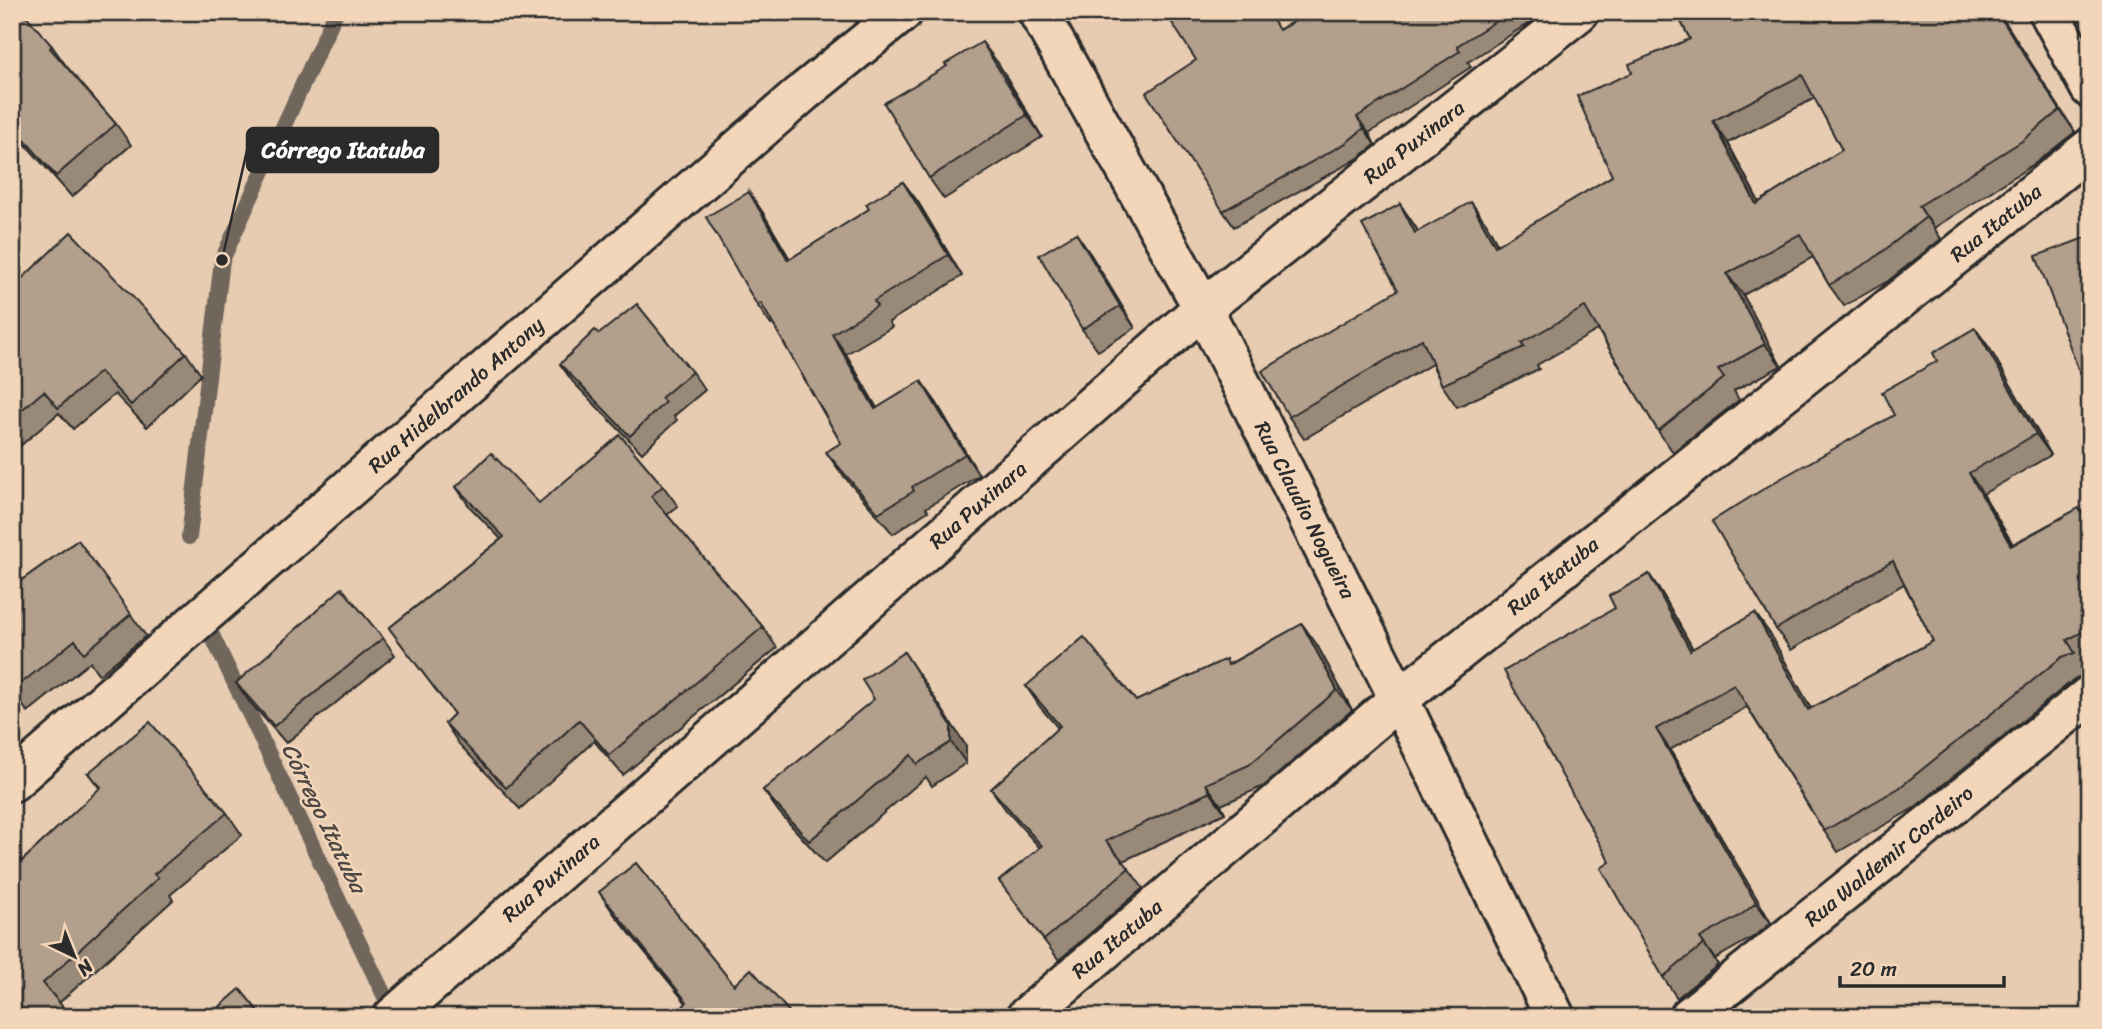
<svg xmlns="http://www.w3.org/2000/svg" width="2102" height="1029" viewBox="0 0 2102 1029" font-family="Sriracha,sans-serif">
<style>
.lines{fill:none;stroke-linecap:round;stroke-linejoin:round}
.stream{stroke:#6f665b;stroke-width:16}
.street-casing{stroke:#2b2b2b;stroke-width:44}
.street{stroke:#f3d6b9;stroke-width:38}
.wall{fill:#998978;stroke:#2b2b2b;stroke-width:2;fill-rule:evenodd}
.shaded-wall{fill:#7d6f62;stroke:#2b2b2b;stroke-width:2}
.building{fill:#b29f8c;stroke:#2b2b2b;stroke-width:2;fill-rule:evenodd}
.labels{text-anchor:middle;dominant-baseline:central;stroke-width:5;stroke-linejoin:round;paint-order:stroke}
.street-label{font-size:21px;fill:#2b2b2b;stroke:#f3d6b9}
.water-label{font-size:23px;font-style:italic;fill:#4d4843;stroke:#f3d6b9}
.leader{fill:none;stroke:#2b2b2b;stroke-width:2.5}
.callout-dot{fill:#2b2b2b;stroke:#f3d6b9;stroke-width:2.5}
.callout{fill:#2b2b2b;stroke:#2b2b2b;stroke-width:2.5}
.callout-label{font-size:23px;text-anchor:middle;font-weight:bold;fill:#fff}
</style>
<rect width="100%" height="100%" fill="#e7ccb1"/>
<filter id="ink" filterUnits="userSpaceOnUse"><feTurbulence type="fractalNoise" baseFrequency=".0143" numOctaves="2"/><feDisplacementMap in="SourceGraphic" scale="14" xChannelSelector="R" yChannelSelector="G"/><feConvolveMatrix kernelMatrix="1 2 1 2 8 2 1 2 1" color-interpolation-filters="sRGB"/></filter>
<g filter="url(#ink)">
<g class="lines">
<g class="stream">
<path d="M189 537 222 260 336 12"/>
<path d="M206 623 384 995"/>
</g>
<defs>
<g id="street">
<path d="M1038 12 1203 308 1399 699 1555 1017"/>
<path d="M2049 12 2090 88"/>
<path d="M12 782 805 91 903 12"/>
<path d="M393 1017 1203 308 1579 12"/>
<path d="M1026 1017 1399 699 2090 148"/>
<path d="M1689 1017 2090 695"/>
</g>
</defs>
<use href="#street" class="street-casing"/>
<use href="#street" class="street"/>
</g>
<g class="wall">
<path d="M12 12 52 46 67 67 116 124 131 145 72 197 12 129Z"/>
<path d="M1311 12H1543L1529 23 1468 62 1471 67 1369 133 1375 145 1357 159 1234 227 1223 211 1280 29Z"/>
<path d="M1676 12H1998L2075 132 2037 162 1934 228 1941 239 1888 281 1844 306 1829 285 1813 257 1743 295 1781 366 1734 391 1739 400 1673 452 1658 431 1598 330 1537 365 1539 369 1457 407 1442 385 1432 364 1304 439 1289 417 1398 290 1400 204 1418 231 1486 223 1498 245 1612 176 1632 73 1690 39ZM1815 98 1842 150 1759 202 1728 143Z"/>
<path d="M998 63 1042 137 944 199 929 178Z"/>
<path d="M903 182 918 202 962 276 889 322 892 327 846 354 877 408 936 402 979 475 926 508 928 511 893 534 841 473 826 452 841 443 773 324 771 325 757 305 749 192 763 213 790 259 869 209Z"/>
<path d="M1091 255 1135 328 1098 351 1082 329Z"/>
<path d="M12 288 186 353 201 375 147 427 115 394 73 429 59 413 20 446 12 437Z"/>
<path d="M1975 328 1990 349 2051 455 1983 494 2013 544 2079 508 2090 524V657L2081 661 2089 674 2076 678 1914 808 1838 852 1824 831 1747 707 1670 750 1771 923 1755 936 1715 959 1718 965 1677 998 1663 977 1610 862 1615 608 1649 574 1663 595 1693 649 1755 613 1770 634 1811 709 1933 641 1904 584 1791 650 1776 629 1894 415 1937 361Z"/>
<path d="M599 334 692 372 705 390 674 416 677 420 642 453 573 382 560 364Z"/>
<path d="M663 486 678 506 667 515 763 627 777 648 623 775 594 741 520 809 459 744 445 723 454 714 389 628 501 539 470 507 456 487 539 503Z"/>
<path d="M78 540 146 636 99 675 90 662 28 712 14 695 12 697V587Z"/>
<path d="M1302 624 1317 645 1352 710 1264 786 1221 805 1225 813 1123 861 1143 888 1059 960 999 881 1040 848 1006 810 991 789 1058 728 1040 707 1026 686 1136 701 1229 664Z"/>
<path d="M383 638 395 655 286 743 248 700 236 683Z"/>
<path d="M919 674 966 746V763L932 786 926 777 825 863 779 812 763 790Z"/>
<path d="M88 773 227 813 242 835 170 895 173 900 59 1003 12 1017 22 861 100 789Z"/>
<path d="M599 892 734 985 686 1003 614 914Z"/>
</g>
<g class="shaded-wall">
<path d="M1997 12 2002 17 2075 132 2060 110Z"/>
<path d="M982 42 998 63 1042 137 1027 115Z"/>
<path d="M1357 117 1369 133 1375 145 1364 128Z"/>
<path d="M1713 121 1728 143 1771 226 1756 204Z"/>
<path d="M903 182 918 202 962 276 948 255Z"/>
<path d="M749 192 763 213 802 281 788 260Z"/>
<path d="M1471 202 1486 223 1510 268 1495 246Z"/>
<path d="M1400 204 1415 226 1431 254 1415 233Z"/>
<path d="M1919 206 1934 228 1941 239 1926 217Z"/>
<path d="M1076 233 1091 255 1135 328 1120 306Z"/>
<path d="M1727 274 1743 295 1781 366 1765 344Z"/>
<path d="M1975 328 1990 349 2051 455 2036 434Z"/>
<path d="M832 334 846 354 889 430 875 409Z"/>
<path d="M921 381 936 402 979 475 965 454Z"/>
<path d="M1969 473 1983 494 2025 567 2011 546Z"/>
<path d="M1649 574 1663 595 1705 671 1690 650Z"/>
<path d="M1755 613 1770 634 1823 731 1808 710Z"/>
<path d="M1302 624 1317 645 1352 710 1337 690Z"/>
<path d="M904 652 966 746V763L951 742Z"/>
<path d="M1656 729 1670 750 1771 923 1756 903Z"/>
<path d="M1206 784 1221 805 1225 813 1210 792Z"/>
<path d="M1700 938 1715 959 1718 965Z"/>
</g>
<g class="building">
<path d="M12 12H23L52 46 50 48 116 124 56 176 12 125Z"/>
<path d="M1165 12H1268L1279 30 1311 12H1510L1457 46 1460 51 1357 117 1364 128 1346 143 1223 211 1146 93 1196 60Z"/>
<path d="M1676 12H1997L2060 110 2022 141 1919 206 1926 217 1872 260 1829 285 1800 234 1727 274 1765 344 1718 370 1724 378 1658 431 1585 307 1521 343 1524 347 1442 385 1422 339 1289 417 1262 371 1398 290 1362 225 1400 204 1415 233 1471 202 1495 246 1612 176 1577 96 1632 73 1629 64 1690 39ZM1802 75 1842 150 1756 204 1713 121Z"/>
<path d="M982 42 1027 115 929 178 884 103 947 66 945 64Z"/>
<path d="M903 182 948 255 874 301 877 306 832 334 875 409 921 381 965 454 912 487 914 491 878 513 826 452 841 443 761 303 757 305 706 217 749 192 788 260 869 209 866 204Z"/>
<path d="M71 232 186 353 131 405 100 372 58 408 44 391 12 418V288Z"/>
<path d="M1076 233 1120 306 1082 329 1039 255Z"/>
<path d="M2090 236V385L2085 387 2036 256Z"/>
<path d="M637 304 692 372 661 398 665 402 630 436 560 364 595 330 599 334Z"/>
<path d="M1975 328 2036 434 1969 473 2011 546 2079 508 2090 527V628L2067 640 2075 653 2062 657 1899 788 1824 831 1734 685 1656 729 1756 903 1741 915 1700 938 1704 944 1663 977 1601 868 1610 862 1504 671 1615 608 1609 596 1649 574 1690 650 1755 613 1808 710 1933 641 1893 561 1776 629 1712 521 1778 480 1894 415 1882 392 1937 361 1933 353Z"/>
<path d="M620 435 663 486 651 496 763 627 609 755 579 720 506 788 445 723 454 714 389 628 504 537 456 487 491 453 539 503Z"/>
<path d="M78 540 131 614 84 653 75 640 13 690 12 587Z"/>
<path d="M342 588 383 638 274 726 236 683Z"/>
<path d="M1302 624 1337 690 1249 765 1206 784 1210 792 1106 841 1129 868 1044 940 999 881 1042 846 991 789 1060 726 1026 686 1084 637 1136 701 1226 659 1228 665Z"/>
<path d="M904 652 951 725V742L917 764 911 755 809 841 763 790 874 699 862 680Z"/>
<path d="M150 722 227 813 154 874 158 878 43 983 71 1017H12V851L22 861 101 787 88 773Z"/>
<path d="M636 863 734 985 751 969 794 1017H674L687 1002 599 892Z"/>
<path d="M240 989 263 1017H208Z"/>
</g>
</g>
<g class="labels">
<g class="street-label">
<text transform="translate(1414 142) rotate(-38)">Rua Puxinara</text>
<text transform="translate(1996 223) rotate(-39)">Rua Itatuba</text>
<text transform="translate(456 395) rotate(-41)">Rua Hidelbrando Antony</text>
<text transform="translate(978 505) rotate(-41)">Rua Puxinara</text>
<text transform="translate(1305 510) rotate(63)">Rua Claudio Nogueira</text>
<text transform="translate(1553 576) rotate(-39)">Rua Itatuba</text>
<text transform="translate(1889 856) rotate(-39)">Rua Waldemir Cordeiro</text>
<text transform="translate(551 878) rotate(-41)">Rua Puxinara</text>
<text transform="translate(1117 939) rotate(-40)">Rua Itatuba</text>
</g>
<g class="water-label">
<text transform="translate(324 818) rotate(64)">Córrego Itatuba</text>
</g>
</g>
<path class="leader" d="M222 260L247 150"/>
<circle class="callout-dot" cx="222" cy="260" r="7"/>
<rect class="callout" x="247" y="128" width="191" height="44" rx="7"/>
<g class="callout-label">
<text x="343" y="158">Córrego Itatuba</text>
</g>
<rect width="2102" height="1029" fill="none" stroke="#f3d6b9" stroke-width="42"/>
<rect x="21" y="21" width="2060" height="987" fill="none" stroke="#2b2b2b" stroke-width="2.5" filter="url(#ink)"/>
<g transform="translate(74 956) rotate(137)" stroke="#f3d6b9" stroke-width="5" paint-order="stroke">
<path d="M0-5L12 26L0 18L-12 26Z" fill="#2b2b2b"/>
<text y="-10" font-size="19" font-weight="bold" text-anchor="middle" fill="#2b2b2b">N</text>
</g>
<path d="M1840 976v10h164v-10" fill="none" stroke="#2b2b2b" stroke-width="3.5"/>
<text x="1850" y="976" font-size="21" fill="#2b2b2b" stroke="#f3d6b9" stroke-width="5" paint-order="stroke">20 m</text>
</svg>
